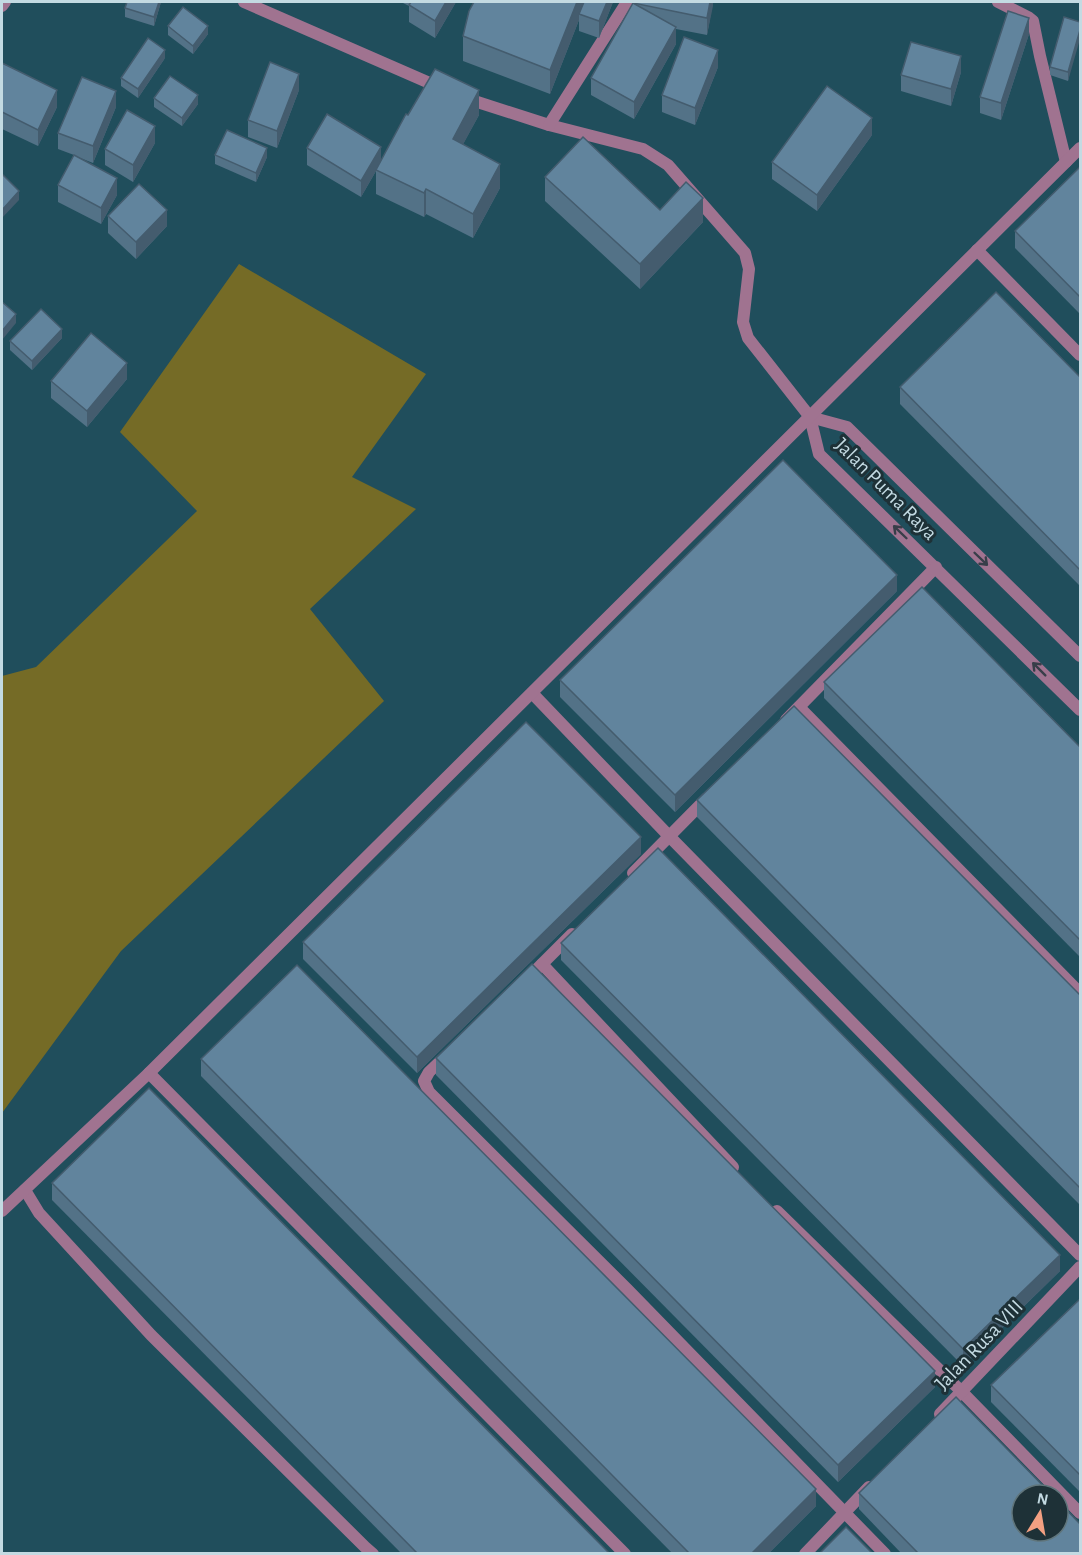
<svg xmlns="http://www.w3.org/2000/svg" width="1082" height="1555" viewBox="0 0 1082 1555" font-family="'Alegreya Sans',sans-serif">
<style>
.green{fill:#756b26}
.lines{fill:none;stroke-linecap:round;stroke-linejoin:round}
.street{stroke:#a07390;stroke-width:12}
.wall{fill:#537287}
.shaded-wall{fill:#445c6e}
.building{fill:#61849d;stroke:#445c6e;stroke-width:1.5}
.oneway{stroke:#383e49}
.labels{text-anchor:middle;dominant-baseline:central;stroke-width:6;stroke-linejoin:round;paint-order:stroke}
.street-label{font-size:21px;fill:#c3dae2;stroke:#1e3137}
</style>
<rect width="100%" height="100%" fill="#204e5c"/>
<path class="green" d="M239 264 426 374 352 477 416 509 310 609 384 701 121 951 2 1113V676L36 667 197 511 120 432Z"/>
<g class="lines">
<g class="street">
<path d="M244 2 441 88"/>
<path d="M998 2 1028 17 1033 21 1040 56 1066 162"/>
<path d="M2 6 5 2"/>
<path d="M465 98 549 125 643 149 668 165 745 253 749 269 743 322 748 338 810 417 819 454 1080 710"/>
<path d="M549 125 627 2"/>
<path d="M977 250 1080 355"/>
<path d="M810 417 847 427 1080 656"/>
<path d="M532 693 669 836 1080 1255"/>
<path d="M799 707 1080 993"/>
<path d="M786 720 936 567"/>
<path d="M633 873 707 798"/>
<path d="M542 964 733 1167"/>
<path d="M527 979 572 934"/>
<path d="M447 1055 429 1072 424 1081 429 1092 627 1289 885 1554"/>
<path d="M149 1073 625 1554"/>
<path d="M25 1190 39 1213 151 1335 365 1547 373 1554"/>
<path d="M2 1211 149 1073 1080 148"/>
<path d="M777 1211 961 1391 1080 1513"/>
<path d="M940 1414 1080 1267"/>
<path d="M805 1554 869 1487"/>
</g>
</g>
<g class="wall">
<path d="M127 2H161L154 26 125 17V8Z"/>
<path d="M401 2H456L435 38 409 22V6Z"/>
<path d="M584 2H613L599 38 579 31V20L550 94 463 61V36L584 2V3Z"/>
<path d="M713 2 707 35 676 29V44L634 119 591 95V78L633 3Z"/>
<path d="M1080 22 1068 81 1050 75V67Z"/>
<path d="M168 26 208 34 193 54 168 35Z"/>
<path d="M1029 34 1001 120 980 113V97Z"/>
<path d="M165 58 138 98 121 86V78Z"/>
<path d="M2 63 57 107 38 146 2 129Z"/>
<path d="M718 67 695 125 662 112V95Z"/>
<path d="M961 72 951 106 901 91V75Z"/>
<path d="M299 90 277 148 248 137V120Z"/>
<path d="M154 98 198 104 182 126 154 107Z"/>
<path d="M116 107 93 163 75 156 117 195 101 224 58 202V185L74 155 58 149V133Z"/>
<path d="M408 115H479L463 144 500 188 473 238 426 214 424 217 376 194V171L361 197 307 165V148L381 161Z"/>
<path d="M872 135 817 211 772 179V162Z"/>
<path d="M155 143 133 182 105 165V149Z"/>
<path d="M215 155 267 157 256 182 215 164Z"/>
<path d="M1080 167V314L1015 248V231Z"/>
<path d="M545 177 660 210 703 222 640 289 545 201Z"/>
<path d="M108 216 167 226 136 259 108 233Z"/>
<path d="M62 338 32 370 10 350V341Z"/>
<path d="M1080 377V586L900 404V387Z"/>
<path d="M127 379 87 427 51 398V381Z"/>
<path d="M897 591 675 812 560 697V680Z"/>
<path d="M824 682 1080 747V957L824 698Z"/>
<path d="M697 800 1080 995V1205L697 817Z"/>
<path d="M641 854 417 1073 303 959V942Z"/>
<path d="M561 943 1060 1271 963 1366 561 960Z"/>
<path d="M436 1058 935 1387 838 1482 436 1075Z"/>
<path d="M201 1059 816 1506 768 1554H673L201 1076Z"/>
<path d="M52 1183 610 1554H402L52 1200Z"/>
<path d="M1080 1299V1492L991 1402V1385Z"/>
<path d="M859 1493 1080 1554H902L859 1509Z"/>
</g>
<g class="shaded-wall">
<path d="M159 2H161L154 26V17Z"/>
<path d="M446 2H456L435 38V21Z"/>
<path d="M577 2H584V10L579 14V20L550 94V70Z"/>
<path d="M607 2H613L599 38V21Z"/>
<path d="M710 2H713V6L707 35V18Z"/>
<path d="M1029 18V34L1001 120V103Z"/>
<path d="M208 26V34L193 54V46Z"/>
<path d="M676 27V44L634 119V102Z"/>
<path d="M1080 30V39L1068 81V72Z"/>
<path d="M165 50V58L138 98V89Z"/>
<path d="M718 50V67L695 125V108Z"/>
<path d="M961 56V72L951 106V89Z"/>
<path d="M299 74V90L277 148V131Z"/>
<path d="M57 90V107L38 146V130Z"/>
<path d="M479 90V115L453 163V139Z"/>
<path d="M116 91V107L93 163V146Z"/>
<path d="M198 95V104L182 126V118Z"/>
<path d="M872 118V135L817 211V195Z"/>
<path d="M155 126V143L133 182V165Z"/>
<path d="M381 147V164L376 170V171L361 197V181Z"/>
<path d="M267 148V157L256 182V173Z"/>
<path d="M500 164V188L473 238V214Z"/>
<path d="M117 178V195L101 224V208Z"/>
<path d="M426 189V214L424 217V193Z"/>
<path d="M19 191V200L2 218V210Z"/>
<path d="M703 198V222L640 289V264Z"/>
<path d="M167 210V226L136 259V242Z"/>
<path d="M16 314V323L2 340V331Z"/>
<path d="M62 329V338L32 370V361Z"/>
<path d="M127 363V379L87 427V411Z"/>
<path d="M897 575V591L675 812V795Z"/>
<path d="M641 837V854L417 1073V1057Z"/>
<path d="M1060 1255V1271L963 1366V1349Z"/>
<path d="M935 1371V1387L838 1482V1465Z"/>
<path d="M816 1489V1506L768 1554H751Z"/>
</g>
<g class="building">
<path d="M127 2H159L154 17 125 8Z"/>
<path d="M411 2H446L435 21 409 5Z"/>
<path d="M474 2H577L550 70 463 36 469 11Z"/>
<path d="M584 2H607L599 21 579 14Z"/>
<path d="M633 2H710L707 18 633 3Z"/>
<path d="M633 3 676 27 634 102 591 78Z"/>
<path d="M183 7 208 26 193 46 168 26Z"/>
<path d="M1008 11 1029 18 1001 103 980 97Z"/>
<path d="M1064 17 1080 22V30L1068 72 1050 67Z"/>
<path d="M684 37 718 50 695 108 662 95Z"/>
<path d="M148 38 165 50 138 89 121 78Z"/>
<path d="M911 42 961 56 951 89 901 75Z"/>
<path d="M270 62 299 74 277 131 248 120Z"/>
<path d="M2 63 57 90 38 130 2 112Z"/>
<path d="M435 69 479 90 453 139 500 164 473 214 426 189 424 193 376 170 406 114 408 115Z"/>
<path d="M170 76 198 95 182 118 154 98Z"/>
<path d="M82 77 116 91 93 146 58 133Z"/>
<path d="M827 86 872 118 817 195 772 162Z"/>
<path d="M127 110 155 126 133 165 105 149Z"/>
<path d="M327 114 381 147 361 181 307 148Z"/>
<path d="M227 130 267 148 256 173 215 155Z"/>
<path d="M583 137 660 210 686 182 703 198 640 264 545 177Z"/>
<path d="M74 155 117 178 101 208 58 185Z"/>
<path d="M1080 167V297L1015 231Z"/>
<path d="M2 174 19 191 2 210Z"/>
<path d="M139 184 167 210 136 242 108 216Z"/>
<path d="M996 292 1080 377V570L900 387Z"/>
<path d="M2 302 16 314 2 331Z"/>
<path d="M41 309 62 329 32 361 10 341Z"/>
<path d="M91 333 127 363 87 411 51 381Z"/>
<path d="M783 460 897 575 675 795 560 680Z"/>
<path d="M922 587 1080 747V940L824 682Z"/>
<path d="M794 706 1080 995V1188L697 800Z"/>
<path d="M526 722 641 837 417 1057 303 942Z"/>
<path d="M658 848 1060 1255 963 1349 561 943Z"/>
<path d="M532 964 935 1371 838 1465 436 1058Z"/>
<path d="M297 965 816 1489 751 1554H690L201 1059Z"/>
<path d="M149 1088 610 1554H418L52 1183Z"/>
<path d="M1080 1299V1475L991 1385Z"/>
<path d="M956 1397 1052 1495H1022V1531H1058V1501L1080 1524V1554H919L859 1493Z"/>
<path d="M846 1527 873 1554H819Z"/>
</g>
<defs><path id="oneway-shaft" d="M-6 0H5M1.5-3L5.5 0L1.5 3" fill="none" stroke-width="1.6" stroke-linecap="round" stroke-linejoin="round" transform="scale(1.5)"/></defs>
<g class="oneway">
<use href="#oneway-shaft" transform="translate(900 532) rotate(-136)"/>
<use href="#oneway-shaft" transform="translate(981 559) rotate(44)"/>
<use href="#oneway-shaft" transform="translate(1039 669) rotate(-135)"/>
</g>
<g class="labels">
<g class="street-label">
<text transform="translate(886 489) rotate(45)">Jalan Puma Raya</text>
<text transform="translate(979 1345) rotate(-46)">Jalan Rusa VIII</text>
</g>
</g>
<rect width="1082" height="1555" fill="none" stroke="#c3dae2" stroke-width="6"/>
<g transform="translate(1040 1513) rotate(11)"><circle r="28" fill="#1e3137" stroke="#60757b" stroke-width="1.5"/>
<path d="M0-4.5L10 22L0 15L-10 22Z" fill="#f3a082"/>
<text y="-9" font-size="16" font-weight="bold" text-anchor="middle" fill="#c3dae2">N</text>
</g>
</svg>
